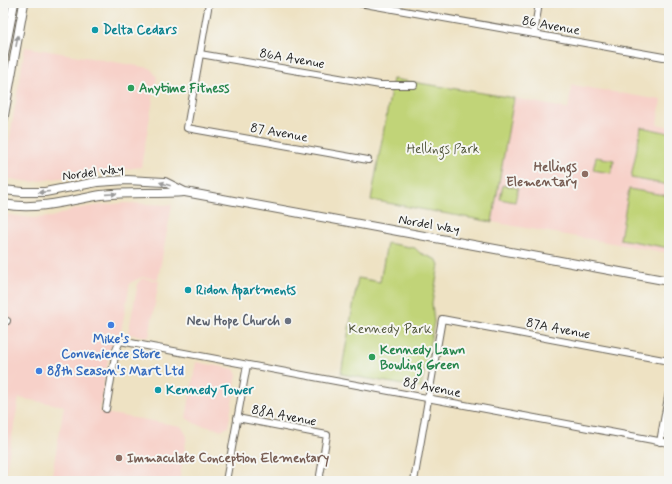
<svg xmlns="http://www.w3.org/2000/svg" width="672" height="484" viewBox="0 0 672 484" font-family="Mynerve,sans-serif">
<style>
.built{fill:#f7d1c9}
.green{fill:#c1d478;stroke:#6e784a}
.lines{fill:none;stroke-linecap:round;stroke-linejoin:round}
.minor-casing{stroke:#666156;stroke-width:8}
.major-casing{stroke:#666156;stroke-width:10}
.minor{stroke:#fff;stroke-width:6}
.major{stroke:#fff;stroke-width:8}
.oneway{fill:#999}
.culture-dot{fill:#0f9aa8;stroke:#f6f6f2;stroke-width:1.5}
.leisure-dot{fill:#2e9e5b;stroke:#f6f6f2;stroke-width:1.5}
.education-dot{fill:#8d6e63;stroke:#f6f6f2;stroke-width:1.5}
.worship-dot{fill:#6b7280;stroke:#f6f6f2;stroke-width:1.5}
.shop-dot{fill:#3f7fe0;stroke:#f6f6f2;stroke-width:1.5}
.labels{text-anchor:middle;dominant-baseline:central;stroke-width:4;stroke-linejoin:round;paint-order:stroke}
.street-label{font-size:13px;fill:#1c1c1c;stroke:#f6f6f2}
.culture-label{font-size:13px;font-weight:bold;fill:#0d838f;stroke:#f6f6f2;text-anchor:start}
.leisure-label{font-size:13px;font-weight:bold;fill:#27864d;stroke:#f6f6f2;text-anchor:start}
.park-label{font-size:13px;fill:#4e5338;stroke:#f6f6f2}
.education-label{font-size:13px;font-weight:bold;fill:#785e54;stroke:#f6f6f2;text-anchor:end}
.worship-label{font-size:13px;font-weight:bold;fill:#5b616d;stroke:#f6f6f2;text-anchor:end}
.shop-label{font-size:13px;font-weight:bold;fill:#366cbe;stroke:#f6f6f2}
</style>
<rect width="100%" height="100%" fill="#f6f6f2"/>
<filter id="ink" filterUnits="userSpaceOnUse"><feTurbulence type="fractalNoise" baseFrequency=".025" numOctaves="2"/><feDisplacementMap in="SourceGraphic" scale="8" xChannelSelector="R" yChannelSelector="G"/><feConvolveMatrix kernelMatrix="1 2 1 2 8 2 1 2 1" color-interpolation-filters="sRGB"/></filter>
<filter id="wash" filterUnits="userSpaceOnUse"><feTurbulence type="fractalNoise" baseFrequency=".012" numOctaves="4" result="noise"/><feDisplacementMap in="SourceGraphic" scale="16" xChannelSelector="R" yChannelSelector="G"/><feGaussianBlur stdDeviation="0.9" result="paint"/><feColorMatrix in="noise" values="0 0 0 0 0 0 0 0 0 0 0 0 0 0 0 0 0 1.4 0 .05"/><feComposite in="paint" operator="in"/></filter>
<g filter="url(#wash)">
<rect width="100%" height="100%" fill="#eee2c3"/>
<g class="built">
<path d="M25 47 150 68 157 77 141 167 31 182 3 178Z"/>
<path d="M572 85 661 100 657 124 669 127V253L492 222 514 98 568 109Z"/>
<path d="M125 203 172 205 158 279 142 277 130 283 121 331 110 349 99 412 181 426 187 436 179 481H59L51 480 64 406 19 398 4 481H3V214L32 218 52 217 75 209 101 205Z"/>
<path d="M142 278 159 281 149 337 128 334 138 283Z"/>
<path d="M196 362 234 369 237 375 228 427 222 430 196 424 186 418Z"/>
</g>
<g class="green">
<path d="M393 79 514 98 492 222 371 200Z"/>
<path d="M641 127 669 133V185L631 178Z"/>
<path d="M596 157 614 160 611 173 593 170Z"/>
<path d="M503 185 518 188 515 202 500 199Z"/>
<path d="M629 189 669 196V248L620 239Z"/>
<path d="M387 243 415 248 420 253 437 260 439 265 432 303 434 322 421 388 341 374 358 278 380 282Z"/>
</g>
</g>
<g filter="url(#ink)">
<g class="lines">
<defs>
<g id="minor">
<path d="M209 3 187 128 368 160"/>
<path d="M359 3 669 58"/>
<path d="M534 34 539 3"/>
<path d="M200 54 380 85H414"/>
<path d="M3 320 7 321"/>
<path d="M106 409 116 350 120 341 669 443"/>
<path d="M237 418 327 435 319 481"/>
<path d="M660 442 669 392"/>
<path d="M226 481 247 365"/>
<path d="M414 481 442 319 669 361"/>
</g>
<g id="major">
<path d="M3 60 14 3"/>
<path d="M3 121 24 3"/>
<path d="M3 190 23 192H45L97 182 127 180 165 182 185 192 669 281"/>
<path d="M3 204C23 208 44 206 64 202 77 200 89 197 101 195 129 192 156 194 184 192"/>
</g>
</defs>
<use href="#minor" class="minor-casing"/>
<use href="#major" class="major-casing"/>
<use href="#minor" class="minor"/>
<use href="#major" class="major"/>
</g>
<defs><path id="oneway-solid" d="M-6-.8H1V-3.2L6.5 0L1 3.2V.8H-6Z"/></defs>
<g class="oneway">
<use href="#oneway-solid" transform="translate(17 41) rotate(-80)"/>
<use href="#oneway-solid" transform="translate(165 184) rotate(-163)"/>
<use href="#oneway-solid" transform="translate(44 192) rotate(175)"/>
<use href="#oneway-solid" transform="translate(111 194) rotate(-4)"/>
</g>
</g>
<g class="culture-dot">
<circle cx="95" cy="30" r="4"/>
<circle cx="188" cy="290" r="4"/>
<circle cx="158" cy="390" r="4"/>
</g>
<g class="leisure-dot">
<circle cx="131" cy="88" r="4"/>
<circle cx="372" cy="357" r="4"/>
</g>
<g class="education-dot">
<circle cx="585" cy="174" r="4"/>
<circle cx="119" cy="458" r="4"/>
</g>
<circle class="worship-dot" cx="288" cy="321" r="4"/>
<g class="shop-dot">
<circle cx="111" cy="325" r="4"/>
<circle cx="39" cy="371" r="4"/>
</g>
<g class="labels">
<g class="street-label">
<text transform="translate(551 26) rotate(10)">86 Avenue</text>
<text transform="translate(292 59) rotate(10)">86A Avenue</text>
<text transform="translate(279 133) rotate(10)">87 Avenue</text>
<text transform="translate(93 173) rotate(-7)">Nordel Way</text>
<text transform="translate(429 225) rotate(10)">Nordel Way</text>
<text transform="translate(558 329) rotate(11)">87A Avenue</text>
<text transform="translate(432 388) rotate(11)">88 Avenue</text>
<text transform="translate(284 416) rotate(11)">88A Avenue</text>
</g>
<g class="culture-label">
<text x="103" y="30">Delta Cedars</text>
<text x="196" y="290">Ridon Apartments</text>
<text x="166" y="390">Kennedy Tower</text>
</g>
<g class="leisure-label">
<text x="139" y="88">Anytime Fitness</text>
<text x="380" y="350">Kennedy Lawn<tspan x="380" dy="15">Bowling Green</tspan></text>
</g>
<g class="park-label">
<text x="443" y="149">Hellings Park</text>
<text x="390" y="329">Kennedy Park</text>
</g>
<g class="education-label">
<text x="577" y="167">Hellings<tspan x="577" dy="15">Elementary</tspan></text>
<text x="127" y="458" text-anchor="start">Immaculate Conception Elementary</text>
</g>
<g class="worship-label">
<text x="280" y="321">New Hope Church</text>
</g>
<g class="shop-label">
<text x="111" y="339">Mike's<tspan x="111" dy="15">Convenience Store</tspan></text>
<text x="47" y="371" text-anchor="start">88th Season's Mart Ltd</text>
</g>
</g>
<rect width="672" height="484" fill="none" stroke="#f6f6f2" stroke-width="16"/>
</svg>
